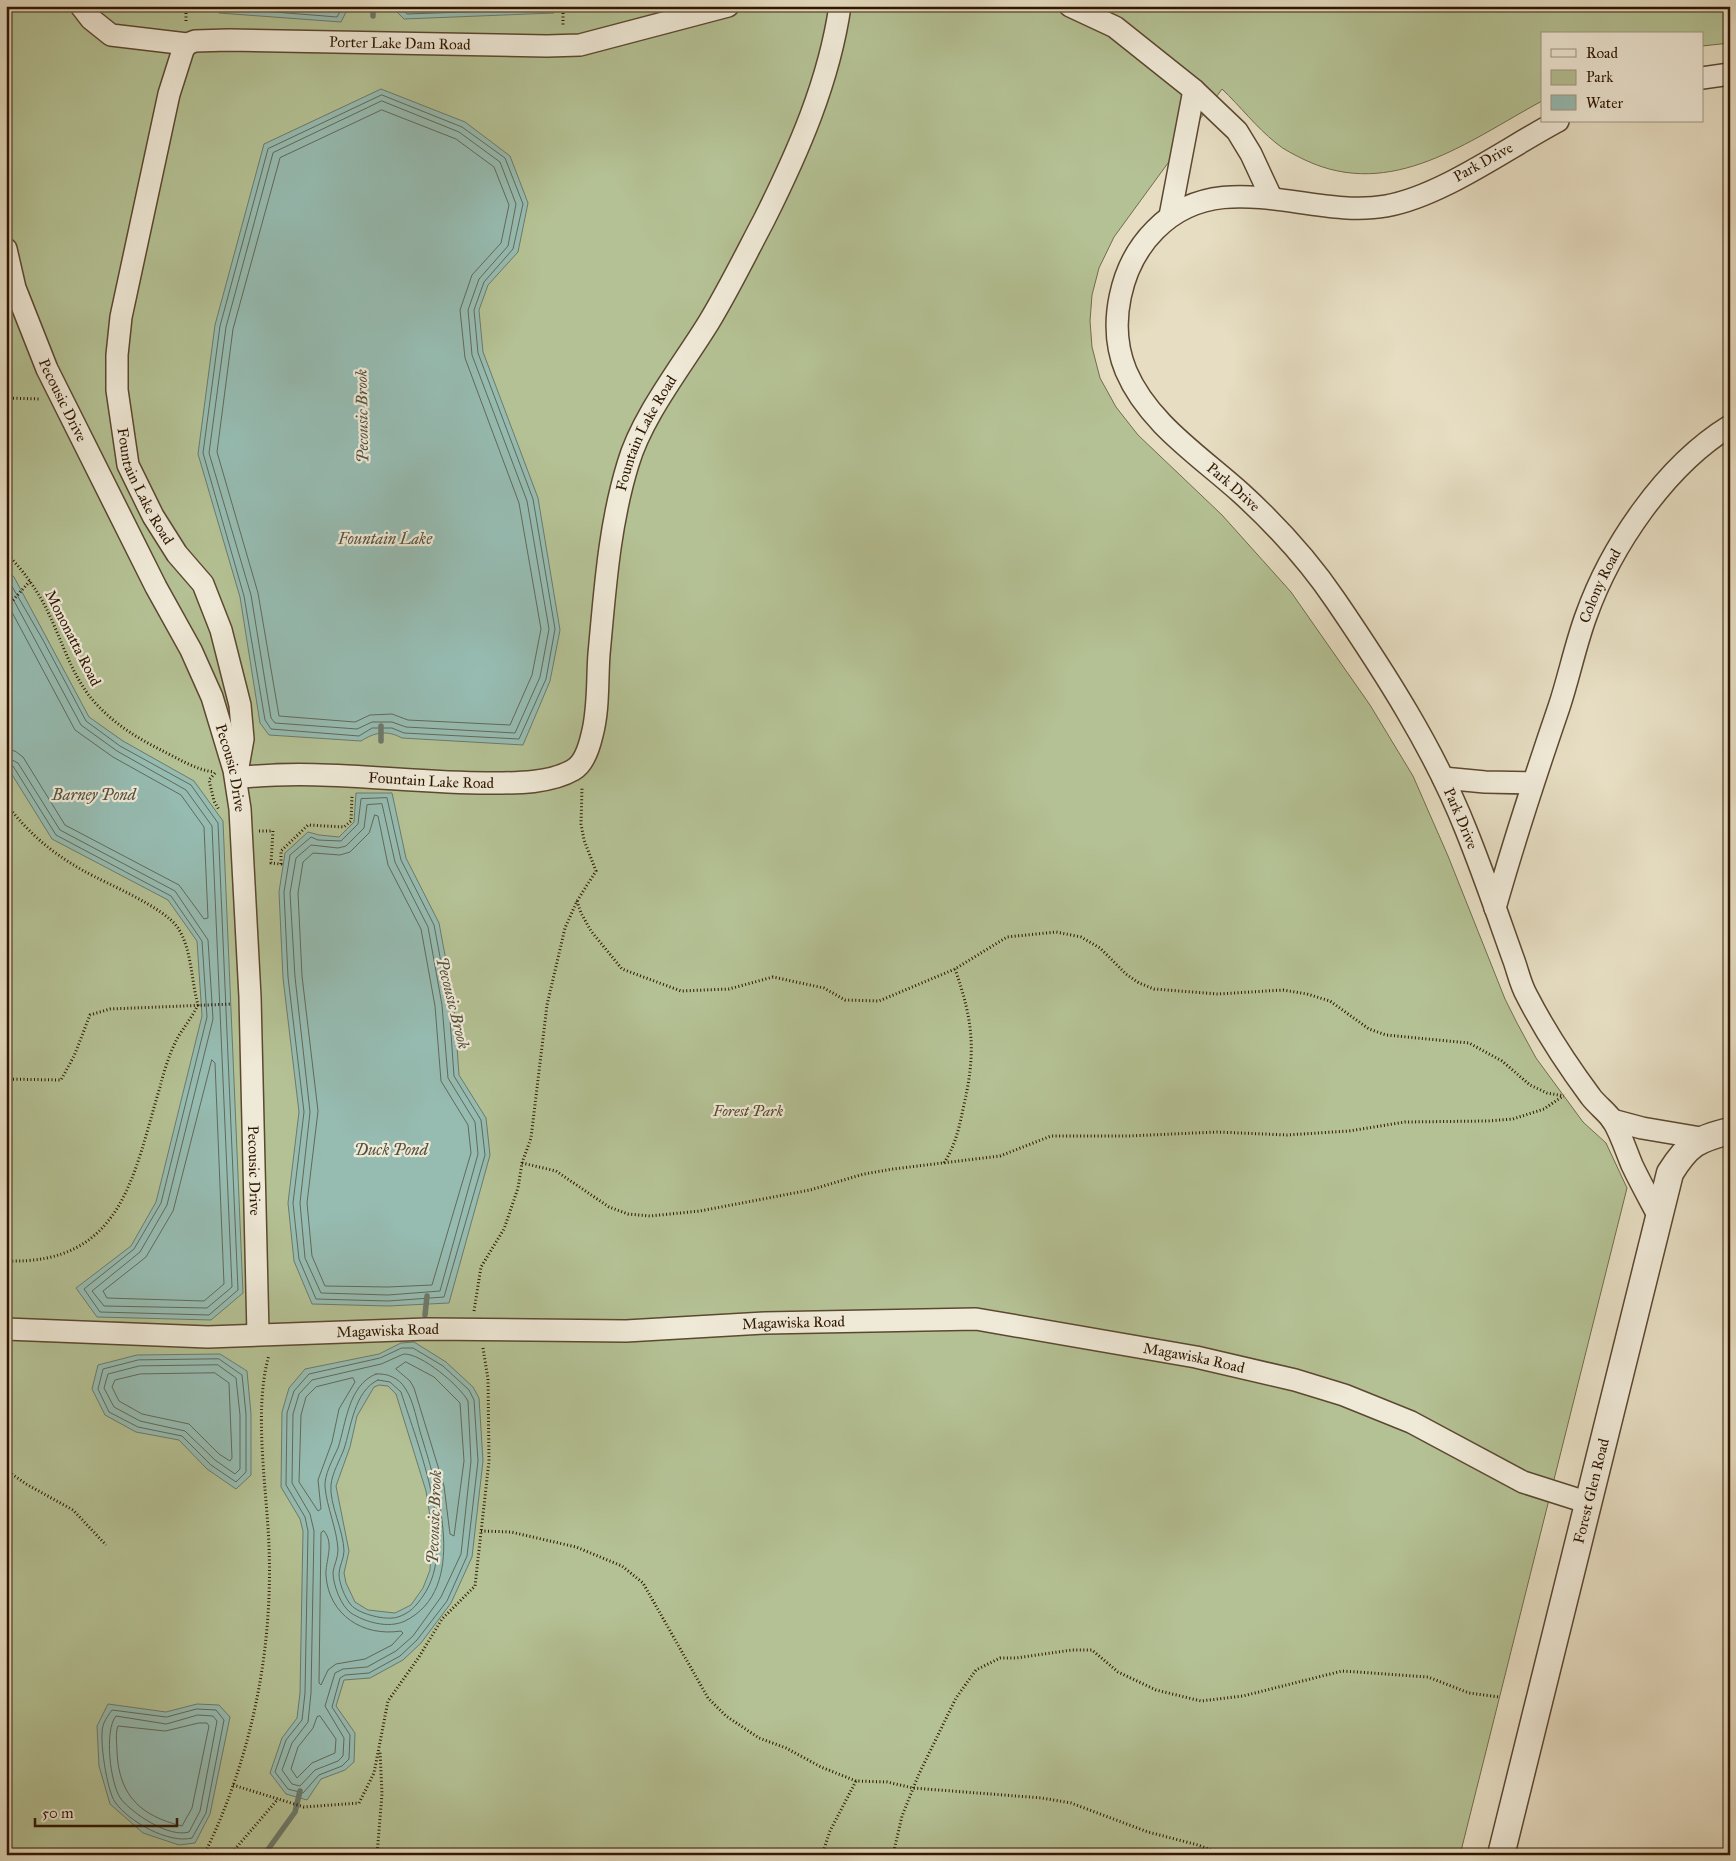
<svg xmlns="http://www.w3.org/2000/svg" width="1736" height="1861" viewBox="0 0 1736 1861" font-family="'IM FELL Great Primer',serif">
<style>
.green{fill:#b4c194;stroke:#716c4a}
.water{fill:#96bcb2;stroke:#6c7a6b;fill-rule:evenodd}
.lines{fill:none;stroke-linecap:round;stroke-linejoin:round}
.shore{stroke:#626959;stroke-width:1}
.stream{stroke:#6c7a6b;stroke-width:5.5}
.minor-casing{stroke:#5c4830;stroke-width:24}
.tertiary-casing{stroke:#5c4830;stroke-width:29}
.path{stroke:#2e1600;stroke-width:3;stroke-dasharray:1 2.5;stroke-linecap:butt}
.minor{stroke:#efe9d7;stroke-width:21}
.tertiary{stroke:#efe9d7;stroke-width:26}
.labels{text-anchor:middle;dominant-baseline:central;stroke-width:4.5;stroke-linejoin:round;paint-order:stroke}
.street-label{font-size:15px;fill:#2e1600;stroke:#efe9d7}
.park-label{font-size:15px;font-style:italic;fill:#56492c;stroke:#efe9d7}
.water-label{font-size:16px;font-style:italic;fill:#52503e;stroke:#efe9d7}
</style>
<rect width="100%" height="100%" fill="#e6ddc2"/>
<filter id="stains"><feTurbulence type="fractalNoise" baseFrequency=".004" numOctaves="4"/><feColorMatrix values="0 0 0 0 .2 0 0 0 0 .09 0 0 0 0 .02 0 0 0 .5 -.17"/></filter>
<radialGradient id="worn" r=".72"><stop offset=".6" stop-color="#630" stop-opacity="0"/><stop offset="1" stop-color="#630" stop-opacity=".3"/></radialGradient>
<path class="green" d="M6 6H1730V43L1702 46V34H1542V101C1468 141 1392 201 1305 160 1295 155 1284 150 1276 143 1256 127 1240 106 1222 89L1114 237 1099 268 1092 295 1090 321 1092 347 1100 378 1116 407 1138 435 1222 515 1291 592 1370 705 1413 776 1448 856 1505 999 1517 1023 1536 1058 1583 1122 1606 1143 1627 1188 1460 1855H6Z"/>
<g class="water">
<path d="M218 6H555L554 13 404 19 395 10 348 8 341 22 219 13Z"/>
<path d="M381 89 465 122 510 156 528 203 518 252 488 285 479 310 483 352 538 498 560 630 550 681 523 745 402 738C387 730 375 732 361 741L269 735 260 723 240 597 198 454 215 325 264 144Z"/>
<path d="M6 569 14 577 89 717 123 741 194 781 223 821 243 1293 211 1320 97 1317 76 1288 131 1246 156 1202 202 1016 197 941 168 900 52 839 6 765Z"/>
<path d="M356 793H392L406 858 439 923 454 1004 459 1075 486 1118 490 1155 449 1303 388 1306 312 1304 294 1261 288 1203 299 1112 283 978 279 892 285 853 308 832 319 835 339 837 354 822Z"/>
<path d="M414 1342 446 1362 473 1387 479 1398 483 1461 472 1557 451 1603 421 1643 403 1660 370 1678 344 1680 336 1706 355 1733 354 1762 345 1770 321 1779 307 1800 286 1794 270 1773 282 1738 297 1718 300 1693 303 1531 300 1519 281 1487 282 1412 289 1388 305 1369 379 1354 401 1343ZM379 1385 388 1386 396 1394 426 1491 432 1529 430 1570 423 1588 411 1605 395 1613 368 1610 355 1602 346 1583 344 1573 349 1551 336 1486 350 1447 357 1416 374 1387Z"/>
<path d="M220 1354 247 1371 251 1414V1475L236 1489 207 1469 179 1440 136 1432 105 1415 92 1389 98 1365 137 1355Z"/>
<path d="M108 1704 166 1712 197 1704 219 1705 230 1717 210 1814 195 1843 179 1845 143 1833 110 1804 99 1766 97 1726Z"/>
</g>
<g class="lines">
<g class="shore">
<path d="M223 6 225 8 337 17 343 6"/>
<path d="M281 6 333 10 336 6"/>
<path d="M399 6 407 14 548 9 550 6"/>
<path d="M382 95 462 127 505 158 523 204 513 249 484 282 474 310 478 353 533 499 555 629 546 679 519 739 404 733 392 728H372L359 736 271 729 265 720 244 596 203 453 220 326 268 149Z"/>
<path d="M382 101 459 132 500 162 516 204 508 246 479 279 468 310 472 355 527 501 549 629 540 677 515 733 406 727 392 722H372L357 729 275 723 271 718 251 595 209 453 226 327 273 153Z"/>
<path d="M382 110 456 139 494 167 509 205 501 243 472 275 460 310 465 358 519 503 541 629 532 675 510 725 408 720 392 714 370 715 355 722 279 716 258 593 217 452 233 329 280 158Z"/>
<path d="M6 576 43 640 86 721 120 746 191 785 218 823 238 1290 209 1315 100 1312 84 1289 134 1249 161 1203 207 1017 202 941 171 896 56 835 13 766 6 764"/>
<path d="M6 586 81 725 117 751 186 790 212 826 232 1287 207 1308 104 1306 92 1291 140 1252 167 1205 213 1019 208 940 175 891 60 830 18 763 6 757"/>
<path d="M6 601 75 730 113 757 181 795 204 827 208 918 204 919 179 885 65 825 23 757 15 751 6 750"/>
<path d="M387 798 401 860 434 925 449 1005 454 1076 481 1120 485 1155 444 1297 388 1301 316 1299 299 1259 293 1203 304 1112 288 977 284 892 290 855 311 837 318 840 341 841 358 824 361 799Z"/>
<path d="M382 804 395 862 428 927 442 1005 448 1078 475 1122 478 1154 440 1291 388 1295 321 1293 305 1258 300 1203 310 1112 295 977 290 893 296 858 311 845 338 848 346 846 364 828 367 805Z"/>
<path d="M375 815 378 816 388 865 421 929 435 1006 441 1081 468 1125 471 1153 432 1285 388 1287 325 1286 312 1256 307 1203 318 1111 302 976 298 893 303 862 313 853 340 855 350 852 369 833Z"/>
<path d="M212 1060 215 1063 224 1284 204 1301 107 1298 103 1291 146 1257 173 1211Z"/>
<path d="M402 1348H413L443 1366 469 1390 474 1400 478 1461 467 1556 447 1601 417 1640 400 1656 369 1673 345 1675 340 1678 332 1707 350 1735 349 1759 342 1766 319 1775 303 1793 288 1789 275 1772 286 1740 302 1720 305 1693 308 1531 305 1517 286 1485 287 1413 294 1391 309 1374 380 1358Z"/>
<path d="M404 1354C421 1353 460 1386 468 1401L471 1461 461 1554 441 1597 413 1636 396 1651 367 1667 343 1669 335 1673 325 1706 344 1738 343 1756 338 1761 315 1770 300 1786 292 1784 282 1770 292 1743 308 1722 311 1693 314 1531 310 1514 292 1483 293 1414 299 1394 312 1380 381 1364Z"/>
<path d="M219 1359 242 1375 246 1414V1472L236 1482 211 1465 182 1436 138 1427 109 1412 98 1389 103 1369 138 1360Z"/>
<path d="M406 1362 434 1377 460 1403 464 1461 454 1536 450 1534 444 1486 414 1388 410 1381 396 1369Z"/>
<path d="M218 1365 236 1378 240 1415V1469L235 1474 215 1460 185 1431 140 1421 114 1407 104 1388 108 1374 139 1366Z"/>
<path d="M215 1373 229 1383 232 1458 230 1461 219 1454 189 1424 142 1414 119 1401 112 1387 115 1380 140 1374Z"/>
<path d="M376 1374C387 1373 399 1378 405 1388 414 1401 417 1423 422 1438 438 1490 469 1589 405 1621 388 1629 365 1622 351 1613 341 1606 333 1585 333 1572 334 1565 338 1558 338 1550 337 1529 327 1508 325 1487 324 1475 333 1459 338 1448 346 1424 348 1385 376 1374Z"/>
<path d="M353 1378 355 1382 339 1409 332 1442 318 1480 321 1509 318 1511 299 1482 301 1415 306 1397 316 1387Z"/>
<path d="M378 1380 390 1382 401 1392C418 1446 459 1545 423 1596 416 1606 410 1613 398 1617 386 1621 359 1614 351 1605 345 1598 339 1583 339 1574 339 1566 344 1559 344 1551 344 1532 329 1503 331 1485 332 1473 340 1460 344 1449 351 1428 354 1391 378 1380Z"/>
<path d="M324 1531C335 1544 325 1561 326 1576 329 1615 363 1637 401 1631L403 1633 392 1645 365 1659 336 1664 328 1670 321 1685 319 1683 321 1533Z"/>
<path d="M197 1709 216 1710 224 1720 206 1813 192 1838C169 1844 129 1822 115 1802 107 1791 99 1739 103 1726 104 1721 109 1714 112 1710L166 1717Z"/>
<path d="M198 1715 213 1716 217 1721 200 1811 189 1832C169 1838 133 1814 121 1799 110 1784 104 1730 116 1716L166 1724Z"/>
<path d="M320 1716 336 1739 335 1753 312 1763 297 1778 291 1769 298 1747 313 1728 317 1717Z"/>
<path d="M199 1723H207L209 1726 192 1808 182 1826C141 1816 119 1796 117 1752 117 1744 115 1734 118 1726L165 1731Z"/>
</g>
<g class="stream">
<path d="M373 6V16"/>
<path d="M381 726V741"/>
<path d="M425 1315 427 1296"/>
<path d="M264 1855 295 1812 300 1791"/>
</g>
<defs>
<g id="minor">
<path id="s1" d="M81 6 91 19 111 35 187 44 195 41 229 40 547 46 580 45 728 6"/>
<path d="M1070 6 1115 27 1194 90 1237 131 1251 154 1271 197"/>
<path id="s2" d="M187 44 183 50 169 94 121 317 117 355V390L128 465 153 516 177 554 203 584 221 630 240 705 243 739 236 778C319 768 404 783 487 783 513 783 549 784 573 770 584 764 589 748 592 735 599 709 597 681 599 654 605 590 609 526 628 464 642 416 682 366 709 322 729 289 746 254 764 220 798 152 829 82 840 6"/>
<path d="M1702 78 1730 74"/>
<path id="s3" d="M1558 121C1507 148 1442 196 1386 206 1310 220 1220 163 1155 230 1120 265 1107 325 1126 371 1148 423 1200 456 1241 493 1276 525 1309 561 1336 601 1385 673 1434 749 1466 830 1483 872 1498 916 1513 958 1518 971 1520 984 1527 996 1545 1031 1568 1066 1591 1097 1598 1106 1607 1112 1613 1121 1621 1134 1626 1151 1632 1165 1640 1182 1649 1198 1658 1215"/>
<path d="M1170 216 1194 90"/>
<path id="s4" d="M6 249 15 288 47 369 156 587 191 650 212 697 234 770 240 809 250 997 258 1334"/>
<path d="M1443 778 1485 782 1532 783"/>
<path id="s5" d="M1495 908C1514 841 1536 774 1559 707 1569 677 1575 646 1586 616 1611 546 1665 466 1730 426"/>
<path d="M1612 1120 1642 1128 1701 1138"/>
<path id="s6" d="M6 1329 208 1337 427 1329 626 1331 765 1323 976 1319 1196 1357 1295 1380 1344 1395 1411 1422 1523 1482 1589 1503"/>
</g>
<g id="tertiary">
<path id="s7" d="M1501 1855 1670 1173C1688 1144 1697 1139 1730 1131"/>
</g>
</defs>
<use href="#minor" class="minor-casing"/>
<use href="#tertiary" class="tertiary-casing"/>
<g class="path">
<path d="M186 6V23"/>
<path d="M563 6V26"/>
<path d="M6 398 41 399"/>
<path d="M6 553C23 570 38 591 48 612 62 641 71 673 91 698 110 721 135 737 161 750 177 758 196 770 214 772"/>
<path d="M6 608 30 581"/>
<path d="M215 773 209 780 214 801 219 810"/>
<path d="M6 804C29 833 50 852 84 871 107 884 164 907 178 928 192 950 191 980 198 1005 192 1017 185 1026 178 1037 170 1052 164 1071 160 1087 133 1176 123 1265 6 1261"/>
<path d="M259 831H273L271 863 281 864V851L308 825 344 827 351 821 352 796"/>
<path d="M577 901 581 913 591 931 622 969 681 991 729 989 773 977 824 988 845 1000 879 1001 955 969 1007 937 1056 932 1081 937 1100 948 1126 974 1139 983 1154 989 1218 994 1283 990 1307 994 1330 1001 1369 1029 1386 1035 1469 1043 1502 1061 1530 1085 1547 1093 1564 1096"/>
<path d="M6 1079 61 1080 74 1056 90 1015 110 1009 232 1004"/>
<path d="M522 1163 556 1171 609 1207 628 1214 650 1216 700 1211 810 1190 864 1174 893 1169 1000 1156 1051 1136H1128L1217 1132 1287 1135 1349 1131 1405 1122 1488 1121 1513 1119 1544 1109 1563 1096"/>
<path d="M944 1163C955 1146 959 1129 963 1109 976 1054 974 1023 955 969"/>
<path d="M474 1311 481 1267 504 1229 518 1188 522 1163 531 1138 547 1005 565 928 577 901 596 871 584 840 581 824 582 788"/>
<path d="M6 1470 26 1484 73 1510 106 1545"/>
<path d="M481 1531 511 1532 576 1547 622 1566 643 1583 708 1698 726 1716 759 1738 786 1748 821 1767 856 1781 887 1782 913 1788 1042 1798 1071 1803 1148 1832 1198 1845 1224 1855"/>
<path d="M233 1785 304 1807 359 1803 374 1773 388 1701 419 1657 442 1619 475 1586 489 1461 488 1379 483 1348"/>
<path d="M204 1855C251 1759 273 1653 269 1547 267 1489 253 1410 269 1355"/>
<path d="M230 1855 278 1799"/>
<path d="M377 1855 382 1794 380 1751"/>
<path d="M822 1855 830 1831 856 1781"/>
<path d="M893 1855 902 1816 918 1776 956 1698 976 1670 1000 1658H1016L1072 1650H1092L1118 1672 1156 1690 1201 1701 1243 1696 1342 1671 1428 1677 1469 1693 1499 1697"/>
</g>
<use href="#minor" class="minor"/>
<use href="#tertiary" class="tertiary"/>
</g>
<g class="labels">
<g class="street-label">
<text stroke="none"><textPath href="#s1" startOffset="332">Porter Lake Dam Road</textPath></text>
<text transform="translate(1483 162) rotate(-29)">Park Drive</text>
<text stroke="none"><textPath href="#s4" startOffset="162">Pecousic Drive</textPath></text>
<text stroke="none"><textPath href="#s2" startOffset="1462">Fountain Lake Road</textPath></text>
<text stroke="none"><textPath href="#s2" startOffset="456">Fountain Lake Road</textPath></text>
<text stroke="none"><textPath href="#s3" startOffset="745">Park Drive</textPath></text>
<text stroke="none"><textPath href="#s5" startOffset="339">Colony Road</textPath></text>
<text transform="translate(73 638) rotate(63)">Mononatta Road</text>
<text stroke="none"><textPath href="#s4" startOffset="568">Pecousic Drive</textPath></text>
<text stroke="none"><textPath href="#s2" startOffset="968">Fountain Lake Road</textPath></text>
<text stroke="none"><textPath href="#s3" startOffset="1150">Park Drive</textPath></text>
<text stroke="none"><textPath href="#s4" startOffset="972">Pecousic Drive</textPath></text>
<text stroke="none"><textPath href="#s6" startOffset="788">Magawiska Road</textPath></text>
<text stroke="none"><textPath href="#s6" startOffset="382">Magawiska Road</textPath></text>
<text stroke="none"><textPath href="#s6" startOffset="1192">Magawiska Road</textPath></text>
<text stroke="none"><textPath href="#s7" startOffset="375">Forest Glen Road</textPath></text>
</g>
<g class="park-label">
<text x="748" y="1111">Forest Park</text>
</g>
<g class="water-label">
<text transform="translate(362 416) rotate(-91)">Pecousic Brook</text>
<text x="385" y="538">Fountain Lake</text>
<text x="94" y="794">Barney Pond</text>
<text transform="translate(453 1003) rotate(76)">Pecousic Brook</text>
<text x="391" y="1149">Duck Pond</text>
<text transform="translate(434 1517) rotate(-88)">Pecousic Brook</text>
</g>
</g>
<rect width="1736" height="1861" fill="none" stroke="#e6ddc2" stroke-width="25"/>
<rect x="8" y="8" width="1721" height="1846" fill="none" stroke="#2e1600" stroke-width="2.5"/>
<rect x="12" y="12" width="1711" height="1836" fill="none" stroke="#2e1600"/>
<rect x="1541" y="32" width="162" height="90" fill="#efe9d7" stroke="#a29581"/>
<rect x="1551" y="49" width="25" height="8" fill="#efe9d7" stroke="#a29581"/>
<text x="1586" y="58" font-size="15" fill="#2e1600">Road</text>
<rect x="1551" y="70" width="25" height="15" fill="#b4c194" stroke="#a29581"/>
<text x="1586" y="82" font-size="15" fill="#2e1600">Park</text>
<rect x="1551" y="95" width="25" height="15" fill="#96bcb2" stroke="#a29581"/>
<text x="1586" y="108" font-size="15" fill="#2e1600">Water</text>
<path d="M35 1818v8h142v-8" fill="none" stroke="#2e1600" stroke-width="2.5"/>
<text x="42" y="1818" font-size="15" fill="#2e1600" stroke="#efe9d7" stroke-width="4" paint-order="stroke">50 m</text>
<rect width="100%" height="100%" filter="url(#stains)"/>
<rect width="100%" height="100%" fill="url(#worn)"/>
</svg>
